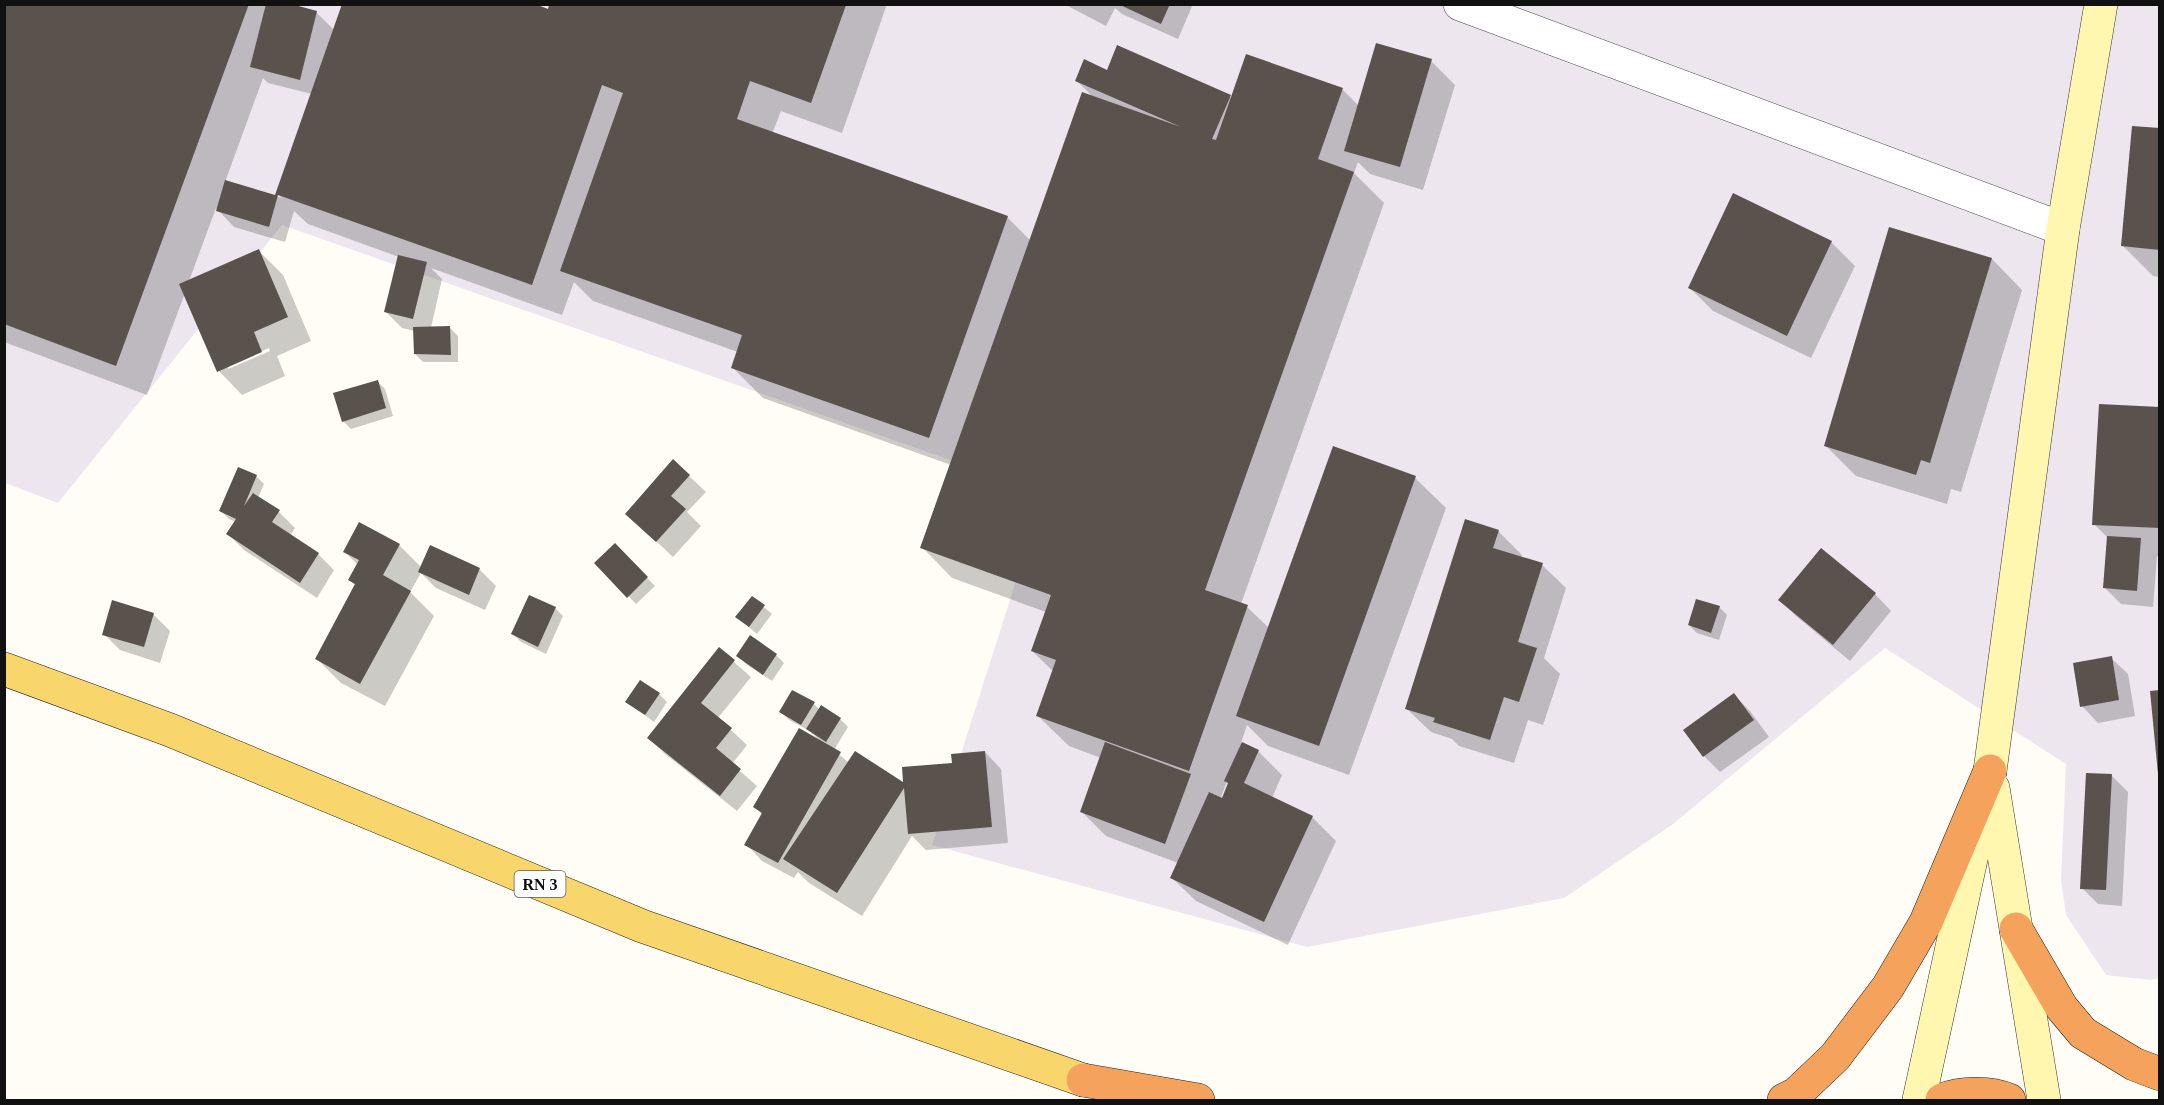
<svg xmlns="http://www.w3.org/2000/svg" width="2164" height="1105" viewBox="0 0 2164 1105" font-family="Georgia,serif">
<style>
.industrial{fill:#eee6ef}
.shadow{fill:#0003;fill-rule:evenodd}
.building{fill:#5a524d}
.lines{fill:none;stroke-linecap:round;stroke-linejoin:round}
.street-casing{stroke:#444;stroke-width:34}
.secondary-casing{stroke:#333;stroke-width:34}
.primary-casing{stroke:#222;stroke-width:34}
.highway-casing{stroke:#222;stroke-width:34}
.street{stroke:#fff;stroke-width:33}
.secondary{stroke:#fff6b0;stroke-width:33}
.primary{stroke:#f9d66b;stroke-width:33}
.highway{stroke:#f5a25d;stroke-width:33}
.labels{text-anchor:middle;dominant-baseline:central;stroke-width:6;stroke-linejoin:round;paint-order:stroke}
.shield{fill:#fff;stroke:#585858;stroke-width:1.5}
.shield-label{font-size:16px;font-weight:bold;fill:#111}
</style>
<rect width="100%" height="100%" fill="#fffdf5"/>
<path class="industrial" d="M4 5H2159V978L2151 980 2106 975 2066 915 2061 880 2066 764 1885 648 1673 824 1564 898 1307 947 932 845 1044 493 282 225 58 503 5 483Z"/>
<g class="shadow">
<path d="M4 4H290L317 13 335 31 549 11 551 4H887L842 133 781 111 772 134 1007 217 1031 241 1094 98 1076 80 1108 72 1232 98 1247 56 1343 90 1359 106 1431 61 1455 85 1423 190 1370 174 1358 162 1354 173 1384 203 1241 604 1247 607 1269 628 1415 478 1446 508 1349 775 1268 746 1247 725 1241 743 1258 751 1282 775 1272 798 1312 817 1336 841 1288 945 1196 901 1172 878 1178 863 1106 836 1082 812 1101 758 1069 746 1038 716 1054 672 1032 651 1046 612 952 578 922 547 951 465 763 398 732 367 738 352 593 301 574 282 562 315 431 268 442 279 431 328H450L458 336V362H423L415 354V331L402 328 386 312 399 257 308 224 294 211 285 242 234 227 216 208 189 281 259 251 283 275 311 341 277 356 285 376 242 395 219 371 185 293 147 395 4 342ZM263 78 268 83 312 94 277 194 282 198 225 182ZM269 348 270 351 228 369V366ZM1227 781 1230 784 1224 798 1221 797Z"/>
<path d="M1064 4H1193L1178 39 1122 14 1115 8 1106 26Z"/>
<path d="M2160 130V277L2153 276 2122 245Z"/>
<path d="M1890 229 1992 259 2022 290 1961 492 1951 489 1947 504 1856 476 1825 445Z"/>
<path d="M1831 242 1855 266 1811 358 1713 311 1689 287Z"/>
<path d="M377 381 385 389 393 416 351 429 343 421Z"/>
<path d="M2160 409V557L2157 556 2153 607 2121 604 2105 588 2109 539 2094 524Z"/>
<path d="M256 476 264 484 258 498 279 512 295 528 290 536 318 554 334 570 317 598 244 550 228 534 236 522 229 519 221 511Z"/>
<path d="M689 476 706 492 687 512 701 526 673 557 627 514Z"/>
<path d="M1498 531 1522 555 1521 558 1542 565 1566 588 1544 658 1560 674 1543 725 1528 720 1514 763 1459 746 1452 739 1431 732 1407 709Z"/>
<path d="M399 545 422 568 479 569 496 586 485 610 436 588 421 573 410 592 434 616 385 706 341 683 317 659 356 586 350 580 358 565 345 552Z"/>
<path d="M615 545 655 586 636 604 597 563Z"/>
<path d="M1875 594 1891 611 1850 661 1796 616 1780 600Z"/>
<path d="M753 598 772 614 757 634 737 617Z"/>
<path d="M1719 607 1727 615 1719 640 1697 633 1689 625Z"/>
<path d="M555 608 563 616 546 654 521 642 513 634Z"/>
<path d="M153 614 170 631 160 663 120 650 104 634Z"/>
<path d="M719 649 751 677 718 718 747 745 732 764 757 786 737 811 665 754 649 738Z"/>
<path d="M776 655 784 663 772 681 746 664 738 656Z"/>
<path d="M2111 658 2128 674 2135 716 2098 723 2082 706Z"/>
<path d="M659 694 667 702 654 722 627 702Z"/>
<path d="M1734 695 1750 711 1769 737 1720 772 1704 756Z"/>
<path d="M814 704 820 710 821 707 840 719 848 727 834 750 849 763 905 785 985 752 1001 769 1008 843 926 850 912 836 862 916 809 883 798 872 794 878 762 861 746 844 763 815 755 807 820 741 810 731 789 720 781 712Z"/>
<path d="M2112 776 2128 792 2122 906 2098 904 2082 888Z"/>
</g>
<g class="building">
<path d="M4 4H249L116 366 4 324Z"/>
<path d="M266 4H291L317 11 300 80 250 67Z"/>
<path d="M342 4H535L548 9 549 5H846L811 103 750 81 737 119 1008 216 929 438 731 368 742 335 560 271 623 93 602 85 532 285 278 195 269 227 216 211 225 180 275 195Z"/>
<path d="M1118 4H1170L1161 24Z"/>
<path d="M1376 43 1432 59 1400 167 1344 151Z"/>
<path d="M1117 45 1231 95 1212 139 1216 140 1246 54 1343 88 1318 159 1354 172 1205 590 1248 605 1189 771 1036 716 1056 660 1031 651 1051 595 920 548 1082 92 1181 127 1075 81 1084 59 1107 70Z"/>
<path d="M2132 126 2160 128V250L2121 246Z"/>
<path d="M1733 193 1832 241 1787 336 1688 288Z"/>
<path d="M1889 227 1992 258 1930 463 1921 460 1916 475 1824 446Z"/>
<path d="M259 249 288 317 254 332 262 352 217 372 179 284Z"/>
<path d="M398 255 427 262 413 319 384 312Z"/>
<path d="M450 326 451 355 414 354 413 327Z"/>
<path d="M378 380 386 408 342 422 333 393Z"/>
<path d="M2099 404 2160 407V528L2092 525Z"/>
<path d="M1333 446 1416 476 1319 746 1236 716Z"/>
<path d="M673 459 690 475 671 496 686 509 656 542 625 514Z"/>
<path d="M238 467 257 475 244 506 253 493 280 510 272 522 319 553 300 583 226 534 236 519 219 511Z"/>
<path d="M1465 519 1499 530 1493 548 1543 563 1518 642 1537 648 1519 702 1504 697 1490 740 1433 722 1435 718 1405 709Z"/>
<path d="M359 522 400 544 383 575 411 591 360 684 315 659 355 584 348 580 359 560 343 552Z"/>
<path d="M2107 536 2141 538 2137 591 2103 588Z"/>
<path d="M615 543 648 577 627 598 594 563Z"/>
<path d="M430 545 480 568 469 595 418 572Z"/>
<path d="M1821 548 1876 593 1833 645 1778 600Z"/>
<path d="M529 595 556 607 538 647 511 634Z"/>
<path d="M752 596 765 605 749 627 735 617Z"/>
<path d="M1696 599 1720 606 1711 633 1688 625Z"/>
<path d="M112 600 154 613 144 647 102 635Z"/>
<path d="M750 635 777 654 763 675 736 656Z"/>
<path d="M719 647 735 660 701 703 732 728 716 748 741 769 720 796 647 738Z"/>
<path d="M2112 656 2119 700 2080 707 2073 663Z"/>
<path d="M640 680 660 693 645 715 625 702Z"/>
<path d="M792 690 815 702 801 725 779 712Z"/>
<path d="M2160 690V774H2158L2150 691Z"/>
<path d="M1734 693 1754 720 1703 757 1683 730Z"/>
<path d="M821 705 841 718 826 742 806 729Z"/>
<path d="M799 728 841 752 778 863 744 845 762 813 753 807Z"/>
<path d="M1105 742 1191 774 1165 844 1080 812Z"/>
<path d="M1242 742 1259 750 1244 783 1313 816 1264 922 1170 878 1209 792 1222 798 1228 783 1224 781Z"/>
<path d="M855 751 903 782 902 767 952 763 951 754 985 751 992 827 908 834 904 788 837 893 783 859Z"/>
<path d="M2086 773 2112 774 2106 890 2080 889Z"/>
</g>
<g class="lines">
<defs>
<path id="street" d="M1460 4 2063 229"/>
<g id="secondary">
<path d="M1993 788 2044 1100"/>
<path d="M1919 1100 1990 771 2063 229 2101 4"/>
</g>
<path id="primary" d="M4 669 170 730 642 926 1083 1080"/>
<g id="highway">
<path d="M2016 929 2062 1008 2083 1033 2134 1064 2160 1074"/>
<path d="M1083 1080 1198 1100"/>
<path d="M1784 1100 1796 1094 1835 1057 1888 987 1926 922 1990 771"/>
<path d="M1942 1100C1962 1092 1990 1092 2009 1100"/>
</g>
</defs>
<use href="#street" class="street-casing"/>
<use href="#secondary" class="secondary-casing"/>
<use href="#primary" class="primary-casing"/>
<use href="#highway" class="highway-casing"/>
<use href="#street" class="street"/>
<use href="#secondary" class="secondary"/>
<use href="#primary" class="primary"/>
<use href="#highway" class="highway"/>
</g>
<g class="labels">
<rect class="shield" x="514.5" y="871" width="51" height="26" rx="4.5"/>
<g class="shield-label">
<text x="540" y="884">RN 3</text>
</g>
</g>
<rect width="2164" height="1105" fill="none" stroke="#111111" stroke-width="12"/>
</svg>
